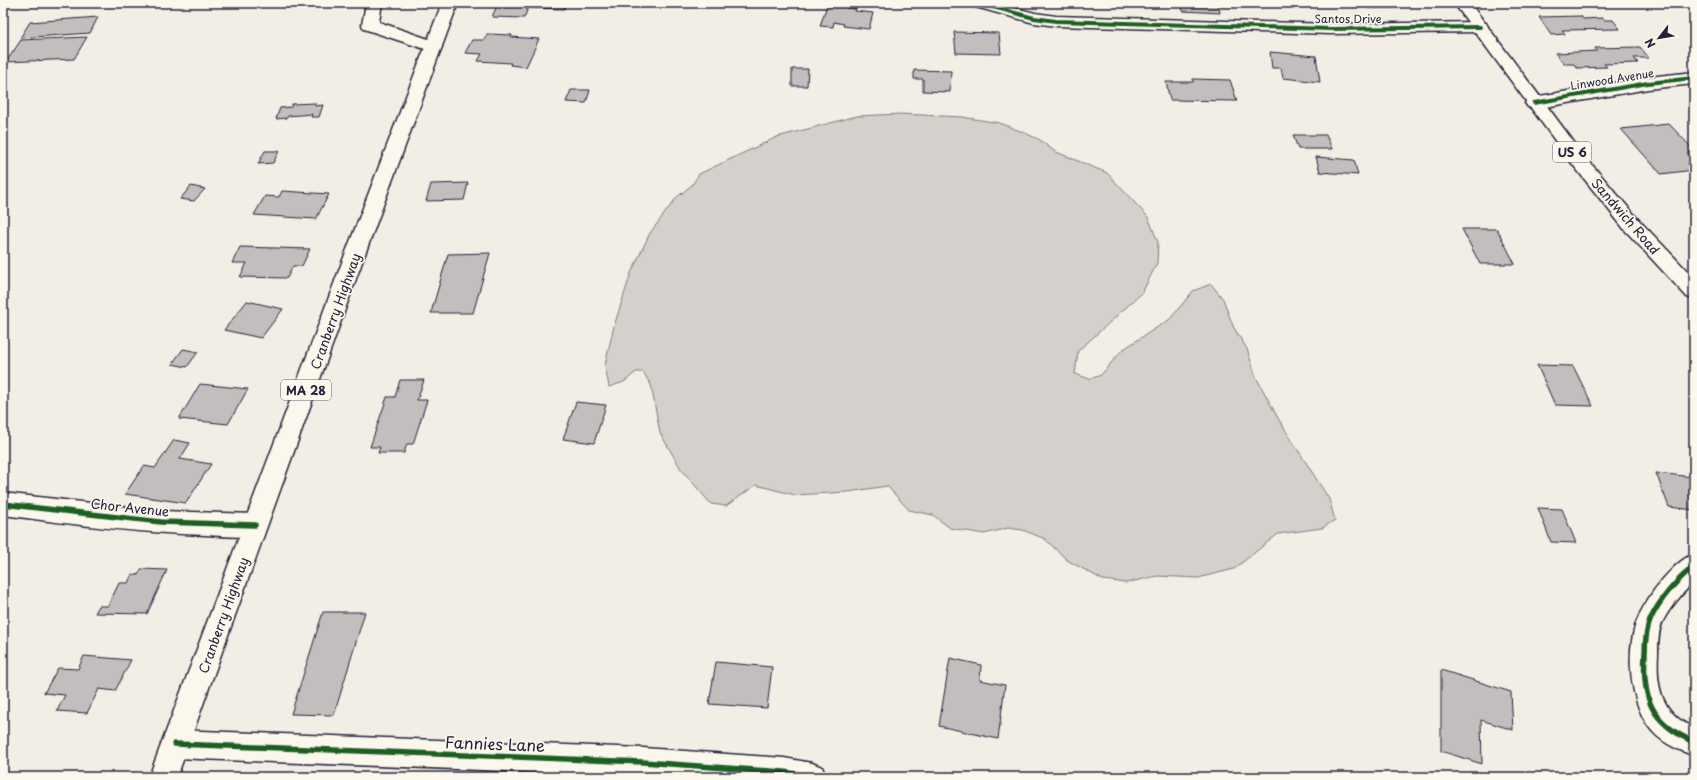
<svg xmlns="http://www.w3.org/2000/svg" width="1697" height="780" viewBox="0 0 1697 780" font-family="'Playpen Sans',sans-serif">
<style>
.green{fill:#d4d1cc;stroke:#7b7a84}
.building{fill:#c2bebe;stroke:#22223b}
.lines{fill:none;stroke-linecap:round;stroke-linejoin:round}
.minor-casing{stroke:#22223b;stroke-width:3}
.major-casing{stroke:#22223b;stroke-width:3}
.minor{fill:#fbf7ec;fill-rule:evenodd}
.major{fill:#fbf7ec;fill-rule:evenodd}
.cycleway-far1-casing{stroke:#fbf7ec;stroke-width:6}
.cycleway-casing{stroke:#fbf7ec;stroke-width:8}
.cycleway-far1{stroke:#1b5e20;stroke-width:4}
.cycleway{stroke:#1b5e20;stroke-width:5.5}
.labels{text-anchor:middle;dominant-baseline:central;stroke-width:3.5;stroke-linejoin:round;paint-order:stroke}
.far-street-label{font-size:11px;fill:#22223b;stroke:#fbf7ec}
.shield{fill:#fbf7ec;stroke:#636270;stroke-width:1}
.shield-label{font-size:12px;font-weight:bold;fill:#22223b}
.street-label{font-size:13px;fill:#22223b;stroke:#fbf7ec}
.near-street-label{font-size:16px;fill:#22223b;stroke:#fbf7ec}
</style>
<rect width="100%" height="100%" fill="#f2eee5"/>
<filter id="ink" filterUnits="userSpaceOnUse"><feTurbulence type="fractalNoise" baseFrequency=".025" numOctaves="2"/><feDisplacementMap in="SourceGraphic" scale="8" xChannelSelector="R" yChannelSelector="G"/><feConvolveMatrix kernelMatrix="1 2 1 2 8 2 1 2 1" color-interpolation-filters="sRGB"/></filter>
<g filter="url(#ink)">
<path class="green" d="M901 114 962 117 999 123 1023 132 1040 140 1054 151 1107 173 1148 217 1158 242 1157 263 1142 293 1078 351 1075 374 1090 379 1101 375 1122 350 1170 319 1193 291 1211 284 1223 299 1233 326 1247 349 1256 377 1279 420 1329 499 1335 520 1322 528 1278 534 1234 569 1198 578 1157 576 1126 583 1103 580 1067 560 1045 539 1023 530 1008 528 984 534 950 528 933 515 909 510 887 486 848 492 795 495 756 485 726 506 711 504 681 469 660 433 651 385 643 372H636L624 382 609 387 605 365 614 326 631 273 650 233 677 197 692 185 699 174 777 137 857 116Z"/>
<g class="building">
<path d="M498 3H566L564 9 528 8 524 18 492 17Z"/>
<path d="M1169 3H1218L1220 13 1183 11 1181 3Z"/>
<path d="M1364 3H1396L1398 8H1367Z"/>
<path d="M1548 3H1584L1587 6 1567 7 1565 4Z"/>
<path d="M839 4 847 5 846 8 856 9 855 11 873 13 869 29 843 26 844 24 834 22 833 27 820 26 827 5 838 6Z"/>
<path d="M1581 16 1583 19 1602 18 1604 20H1613L1620 29 1562 30 1565 34 1551 35 1539 17Z"/>
<path d="M98 17 90 33 20 38 30 22Z"/>
<path d="M954 32 999 33 1001 54 956 53Z"/>
<path d="M487 34 512 35 511 37 539 39 526 67 510 65 511 63 478 61 482 54 465 53 472 40H484Z"/>
<path d="M87 37 74 59 6 62 21 40Z"/>
<path d="M1640 47 1649 58H1634L1638 63 1604 64 1607 67 1577 68 1574 64H1564L1555 53 1597 51 1595 48Z"/>
<path d="M1270 52 1316 56 1320 82 1283 78 1281 68H1272Z"/>
<path d="M792 69H808L807 86H792Z"/>
<path d="M914 70 951 71 950 92 923 91V79H914Z"/>
<path d="M1193 79 1230 80 1237 101 1170 100 1166 82H1193Z"/>
<path d="M571 90H590L586 103 566 102Z"/>
<path d="M315 103V106L323 105 319 117H311L312 114 288 116 287 118 276 119 280 108 291 107 292 104Z"/>
<path d="M1669 124 1694 150V152L1687 153 1694 161V170L1661 174 1621 129Z"/>
<path d="M1293 135H1326L1332 149H1298Z"/>
<path d="M265 151H279L273 163 258 164Z"/>
<path d="M1316 157 1354 160 1358 175 1320 172Z"/>
<path d="M468 183 464 200 426 201 431 184Z"/>
<path d="M191 186 205 189 194 201 180 199Z"/>
<path d="M282 191 329 194 316 219 254 215 265 196 279 197Z"/>
<path d="M1462 229H1497L1515 264H1480Z"/>
<path d="M240 247 310 249 302 266H293L287 278 240 277 247 263H232Z"/>
<path d="M490 253 473 313H431L448 254Z"/>
<path d="M247 301 283 309 261 338 224 330Z"/>
<path d="M183 349 198 352 187 367 172 364Z"/>
<path d="M1537 365 1573 366 1593 406 1555 405Z"/>
<path d="M400 380H424L417 400H427L413 444H407L404 453H378L380 447H370L387 397H395Z"/>
<path d="M200 384 248 389 228 424 179 419Z"/>
<path d="M576 402 606 405 594 443 563 439Z"/>
<path d="M174 440 190 443 180 459 211 464 186 503 125 494 144 466 155 468Z"/>
<path d="M1656 473 1694 477V510L1669 507Z"/>
<path d="M1538 508 1562 509 1576 543 1551 542Z"/>
<path d="M141 569 167 570 147 614 95 613 99 606H108L119 583H128L132 574 138 575Z"/>
<path d="M323 612H365L334 715 291 714Z"/>
<path d="M84 656 131 660 115 691 99 689 87 713 57 711 65 695 44 693 58 668 78 669Z"/>
<path d="M950 658 981 665 980 680 1005 685 998 739 939 726Z"/>
<path d="M716 662 772 667 767 708 709 704Z"/>
<path d="M1441 670 1511 692 1513 730 1481 720 1482 764 1441 751Z"/>
</g>
<g class="lines">
<defs>
<g id="minor">
<path d="M366 3H382L379 22 440 43 442 47 440 51 434 52 364 29 362 25Z"/>
<path d="M970 3H996L1035 13 1056 16 1331 24 1480 22 1486 23 1488 27 1486 31 1480 32 1331 34 1056 26 1034 23 972 6Z"/>
<path d="M1694 72V84L1648 89 1534 109 1528 107 1525 103 1528 99 1534 97 1648 77Z"/>
<path d="M3 493 161 511 255 514 264 517 267 525 264 533C246 539 225 536 206 535 138 533 70 524 3 515Z"/>
<path d="M1694 554V582C1682 594 1669 608 1662 623 1658 632 1658 644 1658 654 1656 687 1661 713 1694 728V756C1677 749 1659 742 1648 726 1630 699 1626 654 1636 623 1642 607 1652 592 1663 579 1672 569 1681 559 1694 554Z"/>
<path d="M175 730 643 748 784 758 812 763 822 767 826 777H658L175 758 165 754 161 744 165 734Z"/>
</g>
<g id="major">
<path d="M442 3H458L361 265 177 777H149L341 265Z"/>
<path d="M1454 3H1470L1582 153 1638 219 1694 278V299L1687 297 1624 229 1570 161Z"/>
</g>
</defs>
<use href="#minor" class="minor-casing"/>
<use href="#major" class="major-casing"/>
<use href="#minor" class="minor"/>
<use href="#major" class="major"/>
<defs>
<g id="cycleway-far1">
<path d="M978 3 1034 18 1056 21 1331 29 1480 27"/>
<path d="M1534 103 1648 83 1694 78"/>
</g>
<g id="cycleway">
<path d="M3 504 161 522 255 525"/>
<path d="M1694 566C1677 580 1661 598 1651 618 1646 629 1645 642 1645 654 1642 699 1651 723 1694 742"/>
<path d="M175 744 643 762 784 772 812 777"/>
</g>
</defs>
<use href="#cycleway-far1" class="cycleway-far1-casing"/>
<use href="#cycleway" class="cycleway-casing"/>
<use href="#cycleway-far1" class="cycleway-far1"/>
<use href="#cycleway" class="cycleway"/>
</g>
</g>
<g class="labels">
<g class="far-street-label">
<text x="1348" y="18">Santos Drive</text>
<text transform="translate(1612 79) rotate(-9)">Linwood Avenue</text>
</g>
<g class="shield">
<rect x="1553" y="142" width="38" height="20" rx="3"/>
<rect x="281" y="380" width="50" height="20" rx="3"/>
</g>
<g class="shield-label">
<text x="1572" y="152">US 6</text>
<text x="306" y="390">MA 28</text>
</g>
<g class="street-label">
<text transform="translate(1626 216) rotate(49)">Sandwich Road</text>
<text transform="translate(335 311) rotate(-70)">Cranberry Highway</text>
<text transform="translate(130 507) rotate(6)">Chor Avenue</text>
<text transform="translate(223 615) rotate(-70)">Cranberry Highway</text>
</g>
<g class="near-street-label">
<text transform="translate(495 743) rotate(2)">Fannies Lane</text>
</g>
</g>
<rect width="1697" height="780" fill="none" stroke="#fbf7ec" stroke-width="16"/>
<rect x="8" y="8" width="1681" height="764" fill="none" stroke="#22223b" stroke-width="1.5" filter="url(#ink)"/>
<g transform="translate(1659 38) rotate(239)" stroke="#fbf7ec" stroke-width="3" paint-order="stroke">
<path d="M0-3L7 15L0 10L-7 15Z" fill="#22223b"/>
<text y="-6" font-size="11" font-weight="bold" text-anchor="middle" fill="#22223b">N</text>
</g>
</svg>
